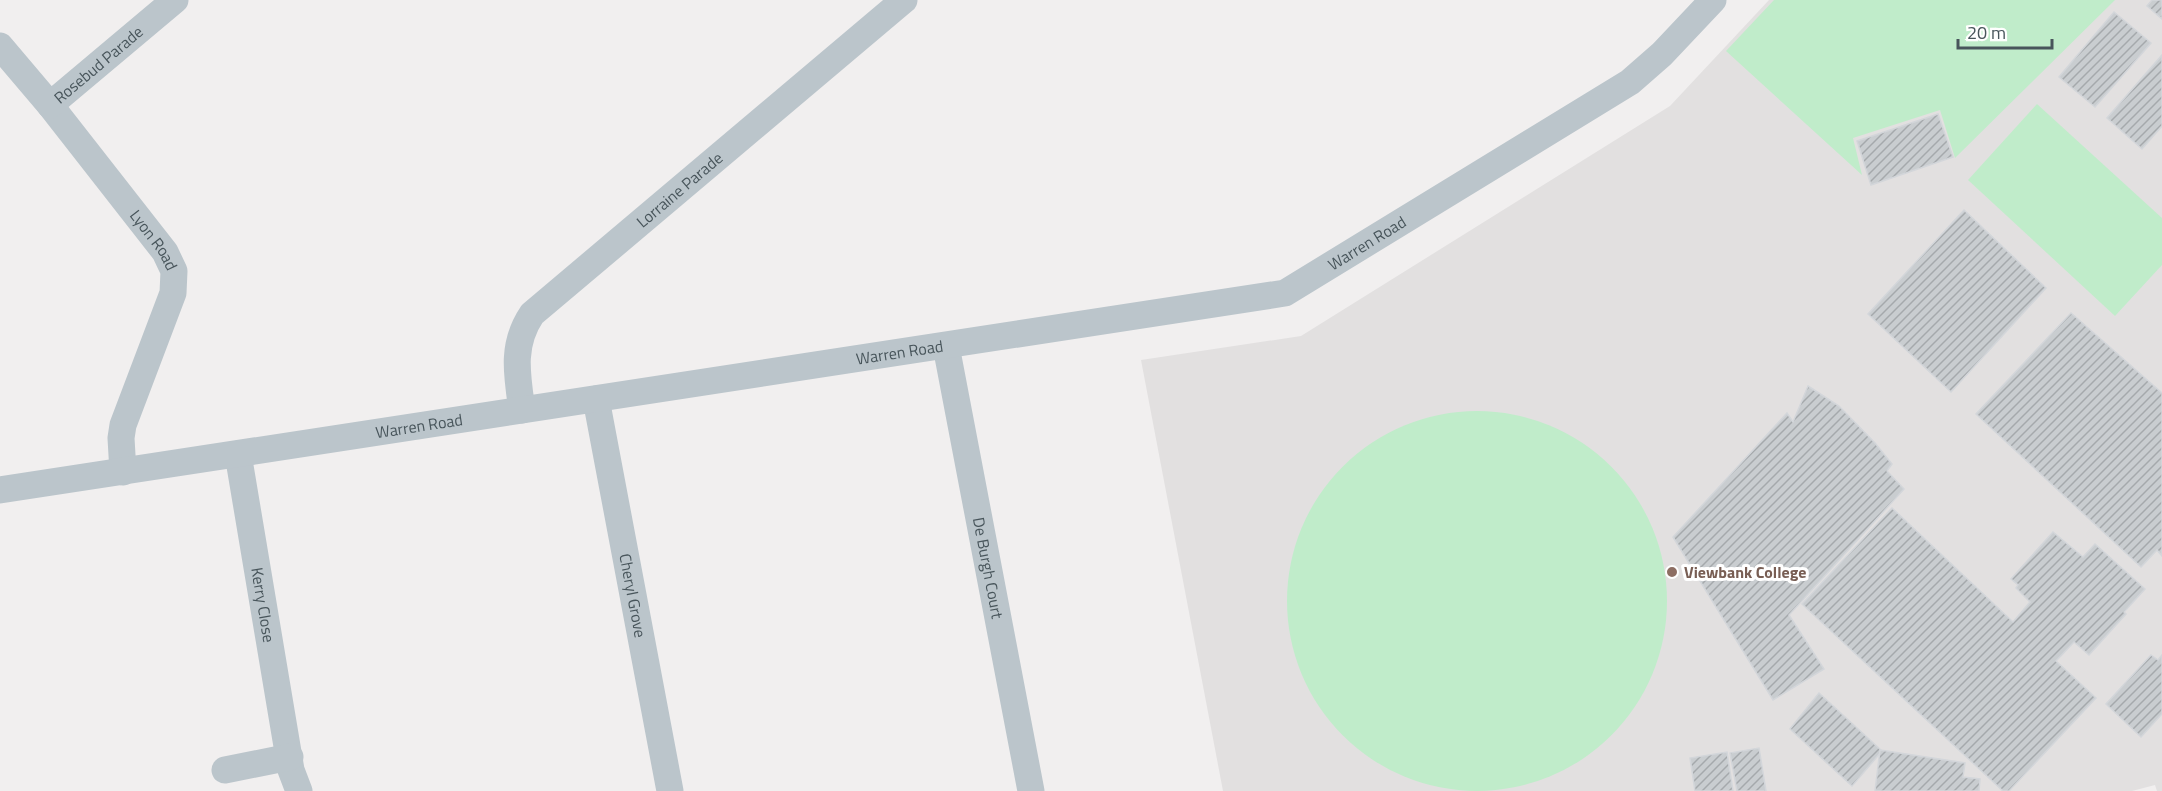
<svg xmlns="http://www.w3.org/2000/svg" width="2162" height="791" viewBox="0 0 2162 791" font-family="'Titillium Web',sans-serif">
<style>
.education{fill:#e2e0e0}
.garden{fill:#c0ecca}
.building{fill:url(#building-hatch);stroke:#d3d6da;stroke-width:1.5}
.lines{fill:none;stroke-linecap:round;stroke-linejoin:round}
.minor{stroke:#bbc5cb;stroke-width:27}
.education-dot{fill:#8d6e63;stroke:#fff;stroke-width:2}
.labels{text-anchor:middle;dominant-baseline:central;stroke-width:6;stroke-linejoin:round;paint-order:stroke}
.street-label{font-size:16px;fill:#48555b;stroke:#fff}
.education-label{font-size:16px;font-weight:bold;fill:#785e54;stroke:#fff;text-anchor:start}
</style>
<defs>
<pattern id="building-hatch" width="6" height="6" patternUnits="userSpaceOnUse" patternTransform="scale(1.5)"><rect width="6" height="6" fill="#c9cdd0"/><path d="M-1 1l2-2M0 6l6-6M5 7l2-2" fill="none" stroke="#a5a9ac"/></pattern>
</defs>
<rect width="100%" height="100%" fill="#f1efef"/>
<path class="education" d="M1769 0H2162V791H2157L2155 785 2132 791H1223L1141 360 1301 336 1670 106Z"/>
<g class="garden">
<path d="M1774 0H2115L1955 158 1940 110 1853 138 1862 175 1726 51Z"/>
<path d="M2037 104 2162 218V265L2115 316 1968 180Z"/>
<circle cx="1477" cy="601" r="190"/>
</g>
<g class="building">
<path d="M2152 0H2162V19L2147 6Z"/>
<path d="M2114 12 2151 43 2095 107 2059 77Z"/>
<path d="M2162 55V126L2142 149 2107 118Z"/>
<path d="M1938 114 1953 157 1871 185 1857 141Z"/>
<path d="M1964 210 2046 288 1951 392 1868 314Z"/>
<path d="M2071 313 2162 393V556L2157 550 2141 567 1976 414Z"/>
<path d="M1808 386 1839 406 1875 443 1892 464 1887 471 1904 489 1789 615 1824 669 1773 700 1673 537 1787 413 1793 422Z"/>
<path d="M1892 508 2013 622 2030 602 2016 588 2018 585 2011 579 2053 532 2083 557 2095 544 2145 589 2124 612 2126 614 2089 655 2074 642 2056 661 2096 698 2009 791H2003L1802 604Z"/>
<path d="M2151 655 2158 660 2162 655V714L2141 737 2106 704Z"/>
<path d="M1819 693 1882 751 1852 786 1790 729Z"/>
<path d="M1759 748 1766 791H1737L1730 753Z"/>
<path d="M1880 750 1965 763 1963 777 1980 779 1979 791H1875Z"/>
<path d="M1727 752 1733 791H1695L1690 758Z"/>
</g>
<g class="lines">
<g class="minor">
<path id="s1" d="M0 46 50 105 165 252 174 271 173 293 123 425 121 438 123 472"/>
<path id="s2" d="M50 105 175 0"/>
<path id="s3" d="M946 346 1031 791"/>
<path id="s4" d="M596 399 670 791"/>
<path id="s5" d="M522 410C517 375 511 345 532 314L904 0"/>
<path id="s6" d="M238 454 291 770 299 791"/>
<path id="s7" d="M0 490 1285 293 1630 82 1662 54 1713 0"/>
<path d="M225 770 290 757"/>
</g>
</g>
<circle class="education-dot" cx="1672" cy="572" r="6"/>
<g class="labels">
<g class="street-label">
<text stroke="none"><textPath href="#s2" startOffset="63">Rosebud Parade</textPath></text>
<text stroke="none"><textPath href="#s5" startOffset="292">Lorraine Parade</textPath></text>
<text stroke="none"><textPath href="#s1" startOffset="248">Lyon Road</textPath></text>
<text stroke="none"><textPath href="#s7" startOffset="1396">Warren Road</textPath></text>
<text stroke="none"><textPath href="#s7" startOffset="910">Warren Road</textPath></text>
<text stroke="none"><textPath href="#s7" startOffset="424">Warren Road</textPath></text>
<text stroke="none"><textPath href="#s3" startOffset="226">De Burgh Court</textPath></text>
<text stroke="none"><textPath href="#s4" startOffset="200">Cheryl Grove</textPath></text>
<text stroke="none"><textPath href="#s6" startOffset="153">Kerry Close</textPath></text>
</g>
<g class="education-label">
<text x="1684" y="572">Viewbank College</text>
</g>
</g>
<path d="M1958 39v9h94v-9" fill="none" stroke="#48555b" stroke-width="3"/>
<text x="1967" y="39" font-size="18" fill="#48555b" stroke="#ffffff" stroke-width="4.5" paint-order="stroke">20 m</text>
</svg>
